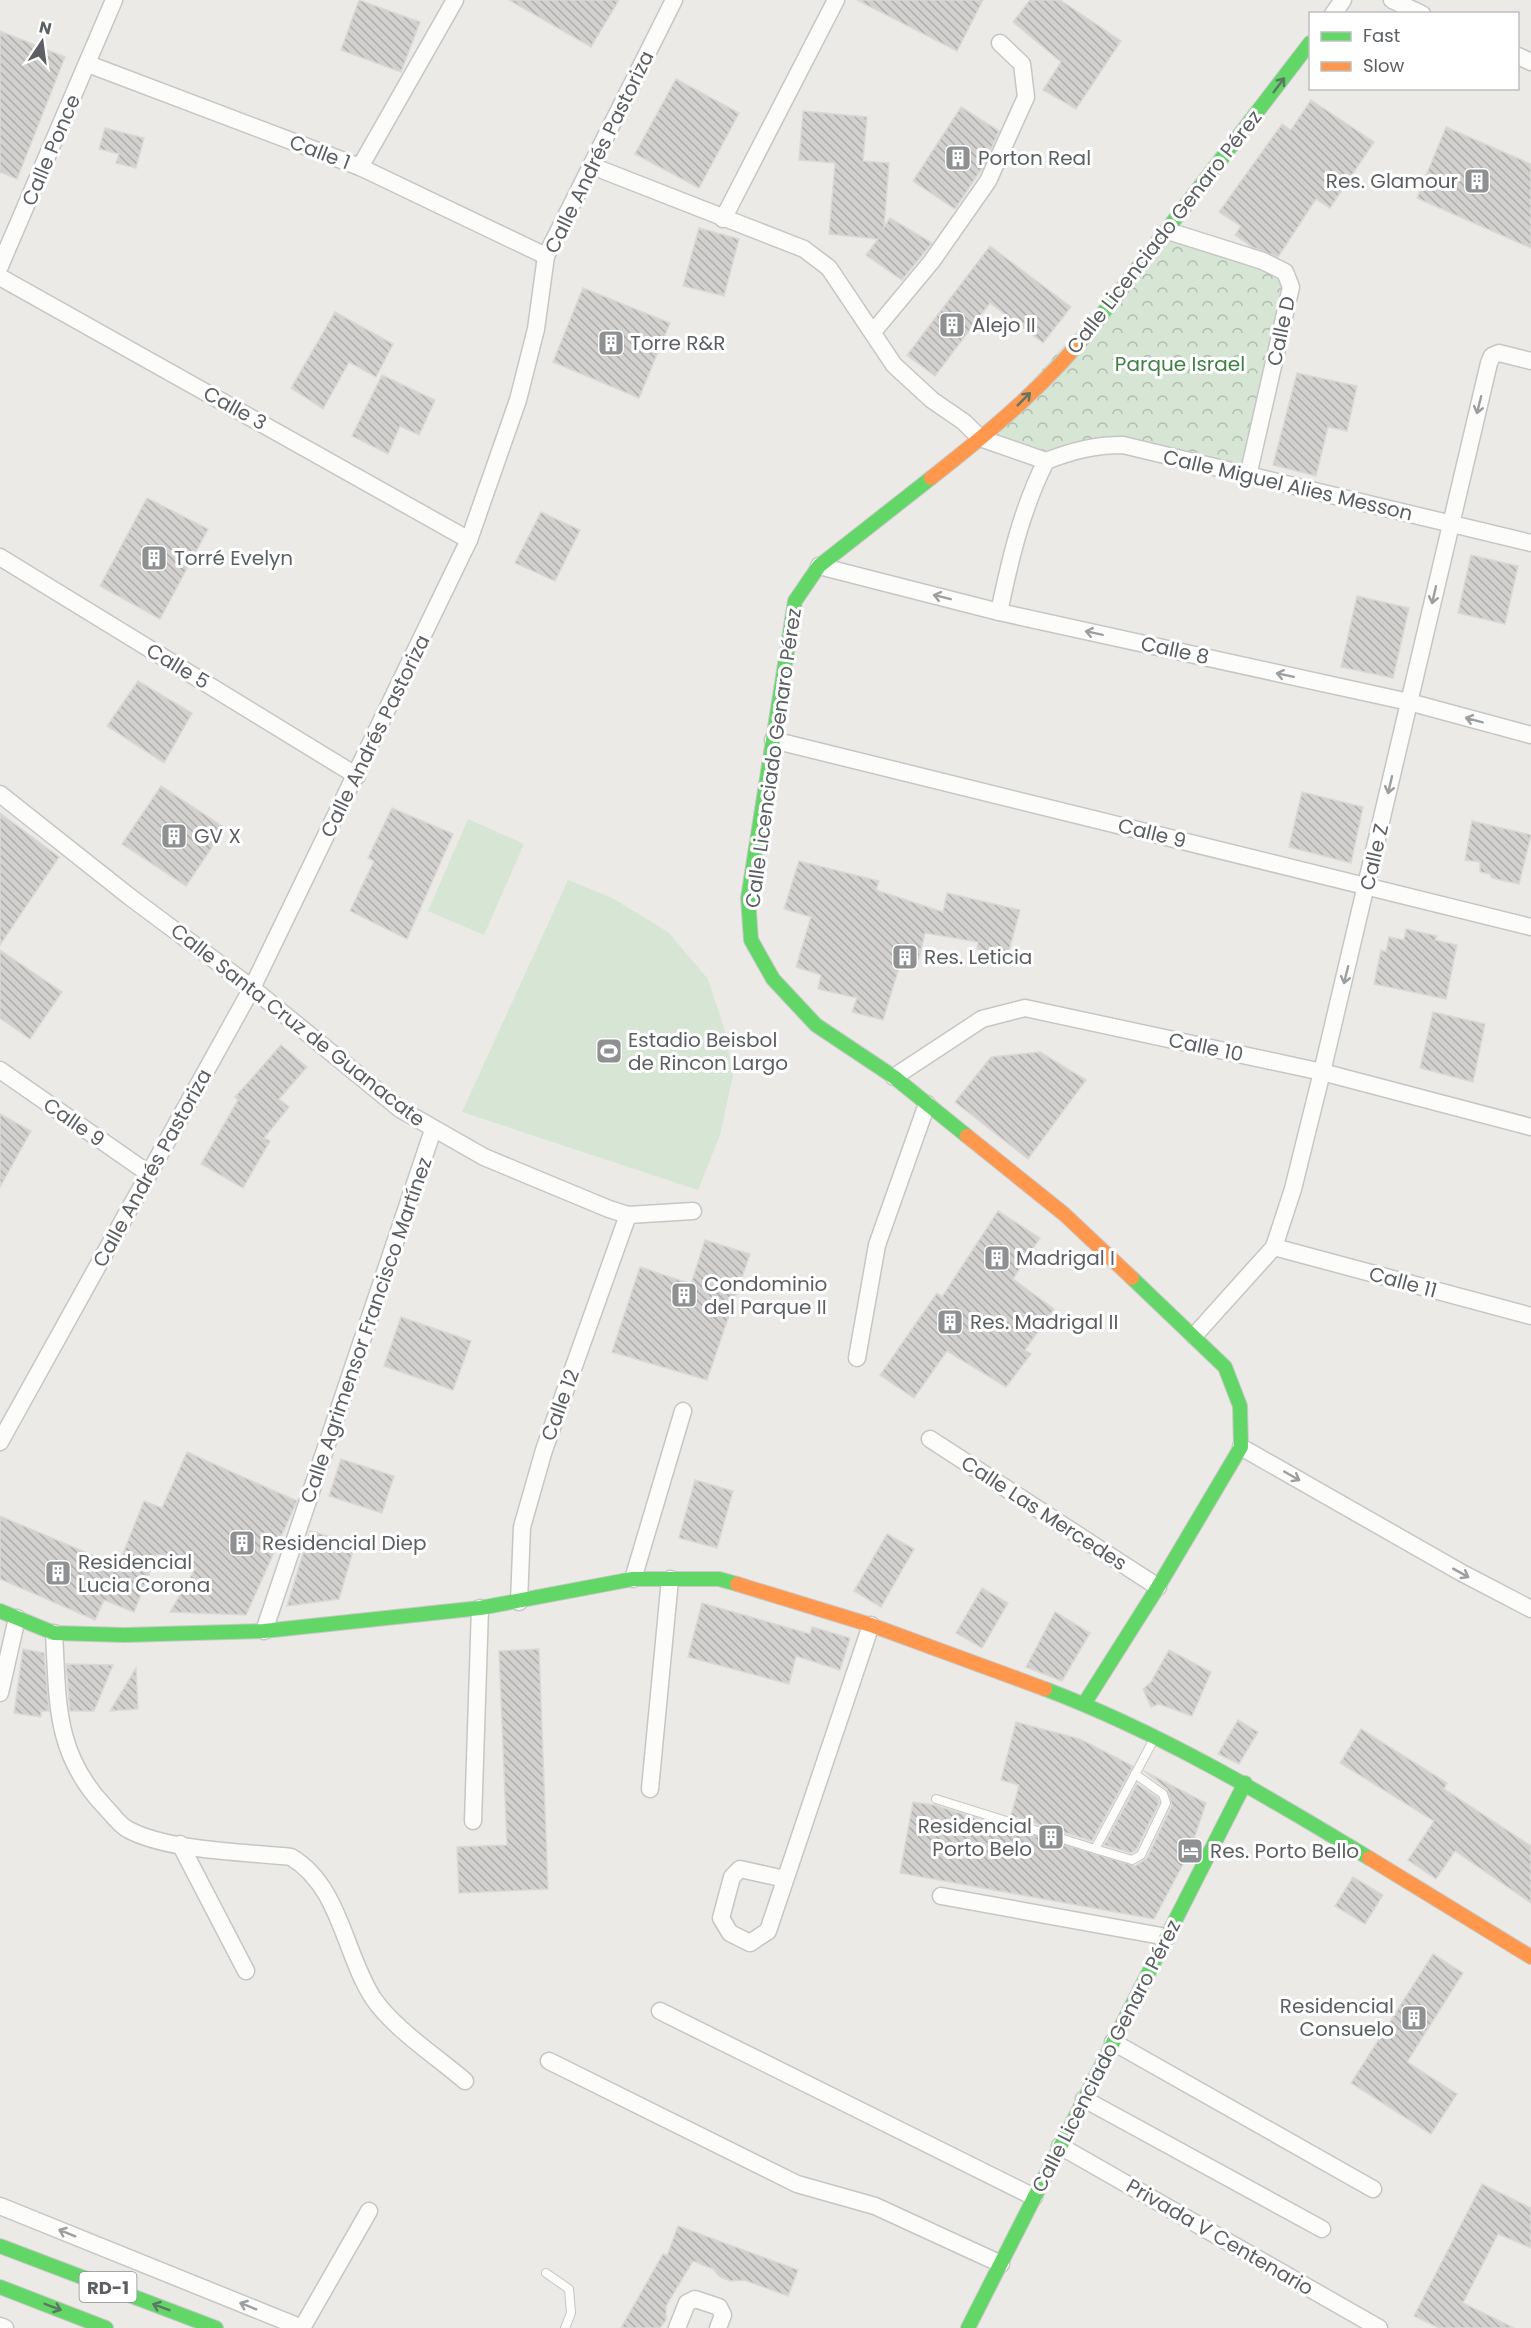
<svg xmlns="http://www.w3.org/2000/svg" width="1531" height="2328" viewBox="0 0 1531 2328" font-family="Poppins,sans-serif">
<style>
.park{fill:url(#park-crowns)}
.pitch{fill:#d6e5d4}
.building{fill:url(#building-back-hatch);stroke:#dad9d6;stroke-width:1.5}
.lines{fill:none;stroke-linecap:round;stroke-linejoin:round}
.lane-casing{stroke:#c6c6c6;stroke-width:10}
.street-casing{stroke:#c6c6c6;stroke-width:19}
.fast-casing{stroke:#c8c8c8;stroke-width:16}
.slow-casing{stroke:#c8c8c8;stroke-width:16}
.lane{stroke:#fcfcfb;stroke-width:8}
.street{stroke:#fcfcfb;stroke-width:16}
.fast{stroke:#63d668;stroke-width:14}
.slow{stroke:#ff974d;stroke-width:14}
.oneway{stroke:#5d7764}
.oneway2{stroke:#9c9ea0}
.labels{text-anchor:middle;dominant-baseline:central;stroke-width:6;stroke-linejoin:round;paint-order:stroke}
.shield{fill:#fff;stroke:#8d8f92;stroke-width:1.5}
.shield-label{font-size:18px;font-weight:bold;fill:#5c5f63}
.street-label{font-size:20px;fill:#5c5f63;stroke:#fff}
.poi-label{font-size:20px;fill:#5c5f63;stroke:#fff;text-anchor:start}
.park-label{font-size:20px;fill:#407f45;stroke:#fff}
</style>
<defs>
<pattern id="park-crowns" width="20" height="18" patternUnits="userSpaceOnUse" patternTransform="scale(1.5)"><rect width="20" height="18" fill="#d6e5d4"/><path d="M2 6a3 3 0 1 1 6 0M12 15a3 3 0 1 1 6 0" fill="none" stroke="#b1bdb0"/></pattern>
<pattern id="building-back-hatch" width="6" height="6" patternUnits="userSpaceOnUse" patternTransform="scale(1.5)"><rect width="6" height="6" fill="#d2d1cf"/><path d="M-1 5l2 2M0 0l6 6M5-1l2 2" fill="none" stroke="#aeadac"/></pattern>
</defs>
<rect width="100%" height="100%" fill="#ebeae7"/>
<path class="park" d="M1168 231 1285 272 1248 476 1123 445 1046 461 980 438Z"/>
<g class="pitch">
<path d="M468 819 524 844 484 935 428 911Z"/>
<path d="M568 880 612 898 668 932 708 979 724 1028 733 1075 720 1135 698 1190 462 1112Z"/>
</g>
<g class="building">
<path d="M359 0 420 22 401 72 341 50Z"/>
<path d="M509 0H619L591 47Z"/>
<path d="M857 0H983L957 51Z"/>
<path d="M1030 0H1060L1121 41 1076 109 1043 90 1061 62 1013 22Z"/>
<path d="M0 31 65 57 17 179 0 172Z"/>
<path d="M676 79 739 113 699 188 635 154Z"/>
<path d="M1311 100 1374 142 1330 208 1316 199 1278 257 1252 247 1235 235 1241 226 1219 212 1282 124 1291 130Z"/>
<path d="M961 107 999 131 983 167 955 209 913 181Z"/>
<path d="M803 111 867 117 863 161 889 163 884 227 890 218 932 243 902 280 866 255 878 239 829 234 835 163 799 160Z"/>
<path d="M1446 127 1531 164V248L1417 198Z"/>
<path d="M105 128 144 138 136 168 116 163 119 154 99 149Z"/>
<path d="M699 228 739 239 724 296 683 286Z"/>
<path d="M990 246 1071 307 1043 343 990 303 935 376 907 355Z"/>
<path d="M583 288 670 323 639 398 553 362Z"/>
<path d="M335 312 393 344 376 377 349 362 323 409 291 388Z"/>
<path d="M1297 373 1357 386 1347 431 1328 427 1316 476 1273 465Z"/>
<path d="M382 375 435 400 419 435 400 426 388 454 352 436Z"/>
<path d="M147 498 208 529 160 619 100 586Z"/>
<path d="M541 512 580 530 555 581 515 563Z"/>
<path d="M1471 555 1518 566 1505 624 1458 613Z"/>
<path d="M1357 596 1409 608 1393 678 1341 667Z"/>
<path d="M138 681 192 713 164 763 107 726Z"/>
<path d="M161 786 225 828 186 886 122 844Z"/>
<path d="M1302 792 1363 807 1351 863 1289 847Z"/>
<path d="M392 808 453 834 407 939 350 911 374 861 368 858Z"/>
<path d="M0 813 59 857 0 945Z"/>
<path d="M1472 821 1531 835 1519 884 1492 878 1490 874 1480 872V862L1465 860Z"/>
<path d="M799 861 879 881 876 890 943 912 947 893 1020 910 1006 962 989 958 990 952 977 949 978 942 925 933 919 958 912 965 901 961 883 1020 852 1012 857 998 818 989 821 975 796 967 811 917 784 909Z"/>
<path d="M1406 929 1437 936 1435 940 1457 945 1446 999 1374 984 1381 950 1386 952 1389 937 1404 940Z"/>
<path d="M0 950 62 992 30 1039 0 1018Z"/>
<path d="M1433 1012 1485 1024 1473 1082 1420 1068Z"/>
<path d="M281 1045 307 1067 279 1099 289 1107 264 1138 270 1141 243 1188 201 1164 238 1100 235 1097Z"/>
<path d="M1040 1052 1086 1080 1028 1159 955 1102 991 1057Z"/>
<path d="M0 1114 31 1131 0 1187Z"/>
<path d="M998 1211 1040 1238 1013 1279 1054 1309 1025 1350 1031 1354 1006 1387 947 1351 914 1398 880 1375 937 1293 942 1297Z"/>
<path d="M705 1240 750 1254 707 1380 612 1352 640 1267 691 1284Z"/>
<path d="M401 1317 471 1341 453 1390 384 1366Z"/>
<path d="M187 1452 297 1501 246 1615 170 1612 195 1569 157 1554 134 1612 104 1600 95 1620 0 1579V1516L118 1566 144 1501 162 1508Z"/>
<path d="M341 1459 394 1476 382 1513 329 1496Z"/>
<path d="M695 1480 733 1491 717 1548 679 1538Z"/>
<path d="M310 1531 355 1544 339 1599 287 1606Z"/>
<path d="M887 1534 914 1549 881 1607 854 1591Z"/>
<path d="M982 1588 1008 1603 982 1648 956 1633Z"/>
<path d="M702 1603 810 1634 812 1627 850 1638 840 1670 796 1656 789 1684 688 1657Z"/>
<path d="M1055 1612 1090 1633 1062 1681 1026 1667Z"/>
<path d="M23 1649 44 1653 49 1711H41V1717L14 1713Z"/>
<path d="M539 1649 548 1889 459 1893 457 1847 507 1845 499 1651Z"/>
<path d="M1169 1650 1211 1672 1192 1716 1159 1704 1151 1707 1143 1689 1151 1682Z"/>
<path d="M66 1664 113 1665 94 1711H70Z"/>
<path d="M136 1668 138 1709 110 1711Z"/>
<path d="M1238 1720 1258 1732 1239 1764 1218 1754Z"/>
<path d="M1016 1722 1080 1739 1133 1766 1092 1841 1011 1816 1019 1785 1001 1780Z"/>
<path d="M1361 1729 1447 1783 1444 1789 1531 1846V1903L1455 1851 1436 1879 1408 1860 1434 1821 1340 1763Z"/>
<path d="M1144 1771 1206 1803 1190 1851 1154 1919 900 1873 913 1802 934 1805 1135 1866 1147 1858 1172 1805 1167 1789Z"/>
<path d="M1137 1784 1158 1798 1159 1803 1136 1850 1131 1853 1104 1845Z"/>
<path d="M1353 1877 1383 1895 1365 1924 1335 1906Z"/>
<path d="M1433 1954 1463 1973 1407 2062 1457 2094 1431 2134 1351 2083Z"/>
<path d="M1482 2184 1531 2208V2248L1498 2234 1463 2303 1514 2328H1439L1414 2316Z"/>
<path d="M678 2226 798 2270 788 2296 744 2280 731 2281 720 2277 713 2269 693 2261 666 2306V2320L660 2328H621L663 2254 667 2256Z"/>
</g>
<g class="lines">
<defs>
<g id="lane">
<path d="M936 1799 1095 1849 1154 1739"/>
<path d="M1095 1849 1132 1860 1141 1855 1166 1803 1163 1794 1135 1774"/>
<path d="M546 2273 569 2289 571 2313 565 2328"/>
</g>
<g id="street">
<path d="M1392 0 1422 14"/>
<path d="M1333 14 1343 0"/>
<path d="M1518 56 1531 62"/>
<path d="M88 64 360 167 546 256"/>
<path d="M592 166 804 249 829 268 894 365 932 400 964 422 980 438 1046 461"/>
<path d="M360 167 455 0"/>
<path d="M723 219 836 0"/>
<path d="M1168 231 1263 261 1285 272 1291 287 1248 476"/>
<path d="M0 266 114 0"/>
<path d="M0 277 469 540"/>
<path d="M873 332 932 261 988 181 1026 97 1022 64 1000 43"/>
<path d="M1046 461C1072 451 1094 445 1123 445L1531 543"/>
<path d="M0 557 357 776"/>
<path d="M819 566 999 612 1409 702 1531 735"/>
<path d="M999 612C1010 560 1022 508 1046 461"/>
<path d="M773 740 1531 927"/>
<path d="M0 794 130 897 252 988 400 1109 484 1157 609 1209 628 1215 693 1211"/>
<path d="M0 1070 148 1173"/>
<path d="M894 1077 982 1019 1025 1008 1322 1072 1531 1127"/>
<path d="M1274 1247 1531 1316"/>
<path d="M1194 1336 1274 1247 1293 1189 1322 1072 1489 363 1492 356 1499 353 1531 361"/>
<path d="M857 1358 877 1245 927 1104"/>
<path d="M930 1439 1158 1587"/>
<path d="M0 1442 252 988 469 540 518 400 536 329 546 256 674 0"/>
<path d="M1241 1447 1462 1573 1531 1609"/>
<path d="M633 1579 683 1411"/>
<path d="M519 1602 522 1527 544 1450 628 1215"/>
<path d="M264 1631 433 1130"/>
<path d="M54 1633C58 1702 54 1754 106 1808 113 1815 120 1826 129 1830 169 1851 245 1852 291 1857 340 1886 344 1953 373 1998 394 2029 436 2056 465 2081"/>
<path d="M0 1693 17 1618"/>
<path d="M650 1789 670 1579"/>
<path d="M473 1821 480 1608"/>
<path d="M180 1844 246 1971"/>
<path d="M785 1879 740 1869 732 1877 721 1918 730 1933 750 1943 768 1931 871 1625"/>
<path d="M941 1896 1167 1937"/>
<path d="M660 2011 1034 2197"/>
<path d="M1113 2042 1373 2189"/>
<path d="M549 2061 797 2184 875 2206 1001 2264"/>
<path d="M1084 2099 1322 2229"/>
<path d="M1060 2146 1379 2328"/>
<path d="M0 2206 302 2328"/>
<path d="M0 2326 5 2328"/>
<path d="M302 2328 369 2211"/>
<path d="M677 2328 687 2303 695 2299 719 2307 723 2315 718 2328"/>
</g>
<g id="fast">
<path d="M1097 321 1310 43"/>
<path d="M931 478 819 566 795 601 748 898 751 940 773 979 816 1025 894 1077 967 1136"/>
<path d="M0 1611 54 1633 125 1635 264 1631 480 1608 633 1579H719L737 1584"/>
<path d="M1045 1689C1159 1732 1265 1795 1369 1858"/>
<path d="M1084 1704 1158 1587 1241 1447 1240 1406 1225 1367 1132 1278"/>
<path d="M0 2246 216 2328"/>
<path d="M0 2287 106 2328"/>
<path d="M968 2328 1245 1783"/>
</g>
<g id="slow">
<path d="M931 478C991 431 1050 382 1097 321"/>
<path d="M967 1136 1064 1214 1132 1278"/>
<path d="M737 1584 871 1625 1045 1689"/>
<path d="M1369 1858 1531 1957"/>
</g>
</defs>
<use href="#lane" class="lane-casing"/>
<use href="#street" class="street-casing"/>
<use href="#fast" class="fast-casing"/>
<use href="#slow" class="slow-casing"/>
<use href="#lane" class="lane"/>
<use href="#street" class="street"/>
<use href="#fast" class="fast"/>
<use href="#slow" class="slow"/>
</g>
<defs><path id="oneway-shaft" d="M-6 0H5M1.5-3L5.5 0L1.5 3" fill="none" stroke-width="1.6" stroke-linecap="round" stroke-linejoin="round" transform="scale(1.5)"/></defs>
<g class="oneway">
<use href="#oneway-shaft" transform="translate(1279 85) rotate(-53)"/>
<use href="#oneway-shaft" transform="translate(1024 399) rotate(-45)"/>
<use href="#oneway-shaft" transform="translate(53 2307) rotate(21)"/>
<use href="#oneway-shaft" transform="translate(161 2307) rotate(-159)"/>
</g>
<g class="oneway2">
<use href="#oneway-shaft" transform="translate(1479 405) rotate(104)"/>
<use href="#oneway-shaft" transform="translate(1434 595) rotate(103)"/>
<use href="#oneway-shaft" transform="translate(942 597) rotate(-166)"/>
<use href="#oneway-shaft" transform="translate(1094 633) rotate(-168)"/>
<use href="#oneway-shaft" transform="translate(1285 675) rotate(-168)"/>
<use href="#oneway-shaft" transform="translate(1474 720) rotate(-165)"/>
<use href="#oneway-shaft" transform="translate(1390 785) rotate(103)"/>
<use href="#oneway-shaft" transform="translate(1346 975) rotate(104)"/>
<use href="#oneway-shaft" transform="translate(1292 1476) rotate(30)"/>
<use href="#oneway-shaft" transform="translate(1461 1573) rotate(29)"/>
<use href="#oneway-shaft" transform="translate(67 2233) rotate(-158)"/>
<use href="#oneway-shaft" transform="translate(248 2306) rotate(-158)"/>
</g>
<defs>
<symbol id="building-square" viewBox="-11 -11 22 22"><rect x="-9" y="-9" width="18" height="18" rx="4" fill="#8e9091" stroke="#fff"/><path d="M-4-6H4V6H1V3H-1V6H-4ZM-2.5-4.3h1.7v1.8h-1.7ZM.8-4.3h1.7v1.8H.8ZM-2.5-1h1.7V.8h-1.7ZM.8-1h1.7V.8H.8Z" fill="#fff"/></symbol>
<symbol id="stadium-square" viewBox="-11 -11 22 22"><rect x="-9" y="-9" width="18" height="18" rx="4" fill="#8e9091" stroke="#fff"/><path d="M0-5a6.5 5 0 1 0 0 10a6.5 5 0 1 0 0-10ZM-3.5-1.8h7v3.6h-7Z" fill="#fff"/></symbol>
<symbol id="hotel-square" viewBox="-11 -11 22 22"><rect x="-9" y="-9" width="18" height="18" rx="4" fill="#8e9091" stroke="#fff"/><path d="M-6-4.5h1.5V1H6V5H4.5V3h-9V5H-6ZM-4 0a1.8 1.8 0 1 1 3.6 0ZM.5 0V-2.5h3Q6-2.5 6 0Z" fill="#fff"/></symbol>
</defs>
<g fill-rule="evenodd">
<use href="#building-square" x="943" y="143" width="30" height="30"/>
<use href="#building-square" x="1462" y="166" width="30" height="30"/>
<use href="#building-square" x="937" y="310" width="30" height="30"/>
<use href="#building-square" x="596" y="328" width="30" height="30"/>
<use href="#building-square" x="139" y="543" width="30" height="30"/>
<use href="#building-square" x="159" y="821" width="30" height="30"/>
<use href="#building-square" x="890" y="942" width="30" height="30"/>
<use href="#stadium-square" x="594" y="1036" width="30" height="30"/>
<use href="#building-square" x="982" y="1243" width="30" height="30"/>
<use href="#building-square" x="669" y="1280" width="30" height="30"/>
<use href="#building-square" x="935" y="1307" width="30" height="30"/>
<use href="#building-square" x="227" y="1528" width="30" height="30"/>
<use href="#building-square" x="43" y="1558" width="30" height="30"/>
<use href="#building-square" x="1036" y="1822" width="30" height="30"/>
<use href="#hotel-square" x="1175" y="1836" width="30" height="30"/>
<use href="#building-square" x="1399" y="2003" width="30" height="30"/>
</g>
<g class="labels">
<rect class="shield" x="79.5" y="2272" width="57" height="30" rx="4.5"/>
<g class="shield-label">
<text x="108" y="2287">RD-1</text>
</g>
<g class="street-label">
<text transform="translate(51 150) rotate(-67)">Calle Ponce</text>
<text transform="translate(320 152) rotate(21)">Calle 1</text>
<text transform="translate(599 152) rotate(-64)">Calle Andrés Pastoriza</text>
<text transform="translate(1164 232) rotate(-52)">Calle Licenciado Genaro Pérez</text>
<text transform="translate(1281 331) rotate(-78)">Calle D</text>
<text transform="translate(235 408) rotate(29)">Calle 3</text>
<text transform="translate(1288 485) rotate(13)">Calle Miguel Alies Messon</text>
<text transform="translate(1175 650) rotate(12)">Calle 8</text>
<text transform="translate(178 666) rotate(31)">Calle 5</text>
<text transform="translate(375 736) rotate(-64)">Calle Andrés Pastoriza</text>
<text transform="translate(773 758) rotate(-82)">Calle Licenciado Genaro Pérez</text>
<text transform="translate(1152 833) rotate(14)">Calle 9</text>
<text transform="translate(1374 857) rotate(-77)">Calle Z</text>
<text transform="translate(298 1025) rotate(38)">Calle Santa Cruz de Guanacate</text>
<text transform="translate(1206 1047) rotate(12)">Calle 10</text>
<text transform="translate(74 1122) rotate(35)">Calle 9</text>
<text transform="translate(152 1168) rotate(-61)">Calle Andrés Pastoriza</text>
<text transform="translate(1403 1282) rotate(15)">Calle 11</text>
<text transform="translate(366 1330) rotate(-71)">Calle Agrimensor Francisco Martínez</text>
<text transform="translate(560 1405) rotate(-70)">Calle 12</text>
<text transform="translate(1044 1513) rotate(33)">Calle Las Mercedes</text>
<text transform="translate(1106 2056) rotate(-63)">Calle Licenciado Genaro Pérez</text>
<text transform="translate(1220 2237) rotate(30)">Privada V Centenario</text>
</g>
<g class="poi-label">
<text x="978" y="158">Porton Real</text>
<text x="1458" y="181" text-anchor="end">Res. Glamour</text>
<text x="972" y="325">Alejo II</text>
<text x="630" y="343">Torre R&amp;R</text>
<text x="174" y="558">Torré Evelyn</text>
<text x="194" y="836">GV X</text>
<text x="924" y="957">Res. Leticia</text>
<text x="628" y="1040">Estadio Beisbol<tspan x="628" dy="23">de Rincon Largo</tspan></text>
<text x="1016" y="1258">Madrigal I</text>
<text x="704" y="1284">Condominio<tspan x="704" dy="23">del Parque II</tspan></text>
<text x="970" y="1322">Res. Madrigal II</text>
<text x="262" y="1543">Residencial Diep</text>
<text x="78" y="1562">Residencial<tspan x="78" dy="23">Lucia Corona</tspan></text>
<text x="1032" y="1826" text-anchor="end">Residencial<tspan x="1032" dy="23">Porto Belo</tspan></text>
<text x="1210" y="1851">Res. Porto Bello</text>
<text x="1394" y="2006" text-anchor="end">Residencial<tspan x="1394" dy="23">Consuelo</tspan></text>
</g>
<g class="park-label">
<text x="1180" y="364">Parque Israel</text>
</g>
</g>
<rect x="1309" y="12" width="210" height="78" fill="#ffffff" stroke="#bebfc1" stroke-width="1.5"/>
<rect x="1321" y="32" width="30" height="9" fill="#63d668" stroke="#bebfc1" stroke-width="1.5"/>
<text x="1363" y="42" font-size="18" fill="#5c5f63">Fast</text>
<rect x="1321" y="62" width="30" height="9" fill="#ff974d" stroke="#bebfc1" stroke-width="1.5"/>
<text x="1363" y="72" font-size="18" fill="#5c5f63">Slow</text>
<g transform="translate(42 42) rotate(13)" stroke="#ffffff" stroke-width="4.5" paint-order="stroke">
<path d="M0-4.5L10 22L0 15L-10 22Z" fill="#5c5f63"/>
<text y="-9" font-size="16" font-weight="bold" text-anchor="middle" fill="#5c5f63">N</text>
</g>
</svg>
